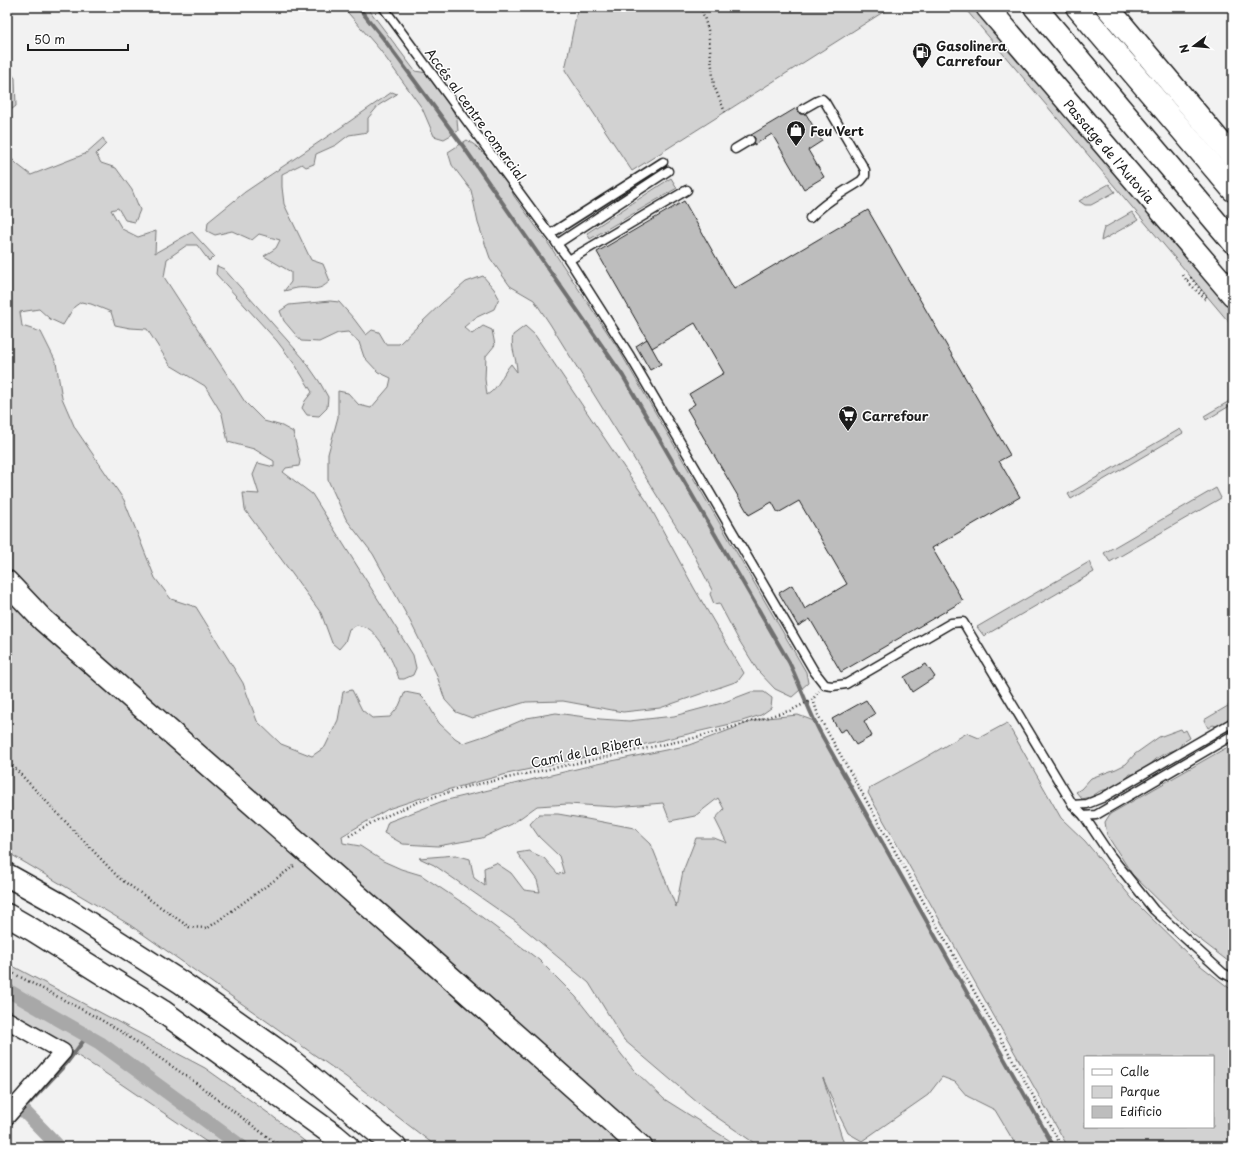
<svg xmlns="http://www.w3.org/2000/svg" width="1240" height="1154" viewBox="0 0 1240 1154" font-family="'Playpen Sans',sans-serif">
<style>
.green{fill:#d2d2d2;stroke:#777;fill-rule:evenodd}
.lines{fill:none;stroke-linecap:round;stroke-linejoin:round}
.stream{stroke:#707070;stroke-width:4}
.canal{stroke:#a8a8a8;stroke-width:14}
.building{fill:#bdbdbd;stroke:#1c1c1c}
.lane-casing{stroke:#1c1c1c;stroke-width:11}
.street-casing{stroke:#1c1c1c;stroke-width:19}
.secondary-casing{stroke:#1c1c1c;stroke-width:25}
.highway-casing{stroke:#1c1c1c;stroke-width:25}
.path{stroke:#1c1c1c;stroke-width:2.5;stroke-dasharray:1 3;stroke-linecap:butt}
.lane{stroke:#fff;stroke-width:8}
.street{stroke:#fff;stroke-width:16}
.secondary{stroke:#fff;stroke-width:22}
.highway{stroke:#fff;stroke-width:22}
.labels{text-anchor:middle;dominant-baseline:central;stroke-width:3;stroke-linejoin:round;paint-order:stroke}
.poi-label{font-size:13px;font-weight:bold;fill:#1c1c1c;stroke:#fff;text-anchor:start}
.street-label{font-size:13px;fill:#1c1c1c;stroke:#fff}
</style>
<rect width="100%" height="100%" fill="#f2f2f2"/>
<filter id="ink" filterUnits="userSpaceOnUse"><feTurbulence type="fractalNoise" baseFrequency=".025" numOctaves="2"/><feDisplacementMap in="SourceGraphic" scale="8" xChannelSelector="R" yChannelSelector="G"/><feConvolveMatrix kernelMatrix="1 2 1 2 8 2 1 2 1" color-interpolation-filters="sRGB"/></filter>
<g filter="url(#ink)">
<g class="green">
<path d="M343 7H367L415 71 427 73 446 97 457 119 458 131 444 139 434 136 422 108 380 50Z"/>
<path d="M571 7H891L632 171 565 70 577 11 572 10Z"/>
<path d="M958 7H976L981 13 1233 311V327L967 11Z"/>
<path d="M7 68 15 78 16 106 7 113Z"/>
<path d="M392 92 397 94 379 105 368 118V132L349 135 336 145 316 154 314 164 306 167 302 164 282 174V187L284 204 311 260 323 264 330 281C316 294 312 286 297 288 293 289 288 290 284 291L291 282V272L264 256 276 248 280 240 259 234 252 240 232 231 215 235 207 231 208 222 245 192 343 126Z"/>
<path d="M103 138 106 144 96 154 101 163 116 168 132 190 140 210 135 222 125 220 118 208 111 210 122 229 138 237 156 231 155 253 192 232 214 256 209 261 197 245H187L167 259 164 277 245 402 264 421 282 426 293 432 300 461 299 466 286 468 283 472 312 494 413 655 416 668 413 675 404 679H399C395 665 381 637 369 629 366 627 360 626 357 625L349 629 345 642 339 649 332 643 321 613 245 510 243 493 259 494 253 475 258 463 274 467V461L254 449 228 442 222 414 205 386 170 365 147 329 130 328 115 325 111 312 91 304 81 302 74 307 63 325 50 319 39 309 20 312 22 326 41 332 56 362 62 398 75 428 124 500 155 578 171 599 196 607 243 683 257 721 281 744 312 756 325 747 338 720 343 692 352 690 362 710 372 718 390 717 399 706 405 692 420 695 426 701 439 723 455 738 463 743 490 734 527 718 556 713 600 719 629 721 674 716 722 703 751 692H764L772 698 771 708 761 715 739 722 637 746 507 774 439 792 388 809 342 836 343 843 360 846 383 861 401 869 421 875 463 903 539 960 576 997 633 1069 664 1099 740 1147H657L429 944 78 637 7 568V154L18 165 31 175 85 154Z"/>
<path d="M467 140 476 146 504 174 514 196 550 246 619 350 806 672 808 683 792 697 775 689 758 671 737 637 719 603 714 604 710 594 712 590 694 555 550 324 534 300 510 286 490 258 478 223 471 190 452 165 448 152Z"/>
<path d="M671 178 677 188 590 239 587 233Z"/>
<path d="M1109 184 1115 192 1091 205H1085L1079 201Z"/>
<path d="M1132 212 1138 220 1101 241 1102 235 1104 228Z"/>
<path d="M217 266 224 269 303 358 319 381 328 397 327 408 319 416 307 415 302 408 305 401 312 392 296 366 277 341 216 274Z"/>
<path d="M483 276 494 289 499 298 494 309 475 318 464 327 472 334 483 326 492 330 495 345 486 356 485 379 487 395C499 388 502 374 511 364L517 372C517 358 510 348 513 335L525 326 535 335 648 503 694 588 744 673 738 681 660 708 623 712 563 701 526 702 472 718 456 712 445 700 436 673 410 621 373 554 346 519 328 480V454L338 417V391L348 393 359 405 371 408 389 387 391 378 378 372 364 357 359 342 348 332 338 333 319 342 301 341 284 321 280 311 289 305 330 301 339 302 354 319 366 335 372 330 379 332 386 344H399L443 302 466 282Z"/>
<path d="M1233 399V404L1206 420 1204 416Z"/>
<path d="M1180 429 1183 433 1071 499 1068 494Z"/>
<path d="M1216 488 1221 498 1110 562 1104 553Z"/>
<path d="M1089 562 1094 572 984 636 977 627Z"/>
<path d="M7 599 40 630 624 1147H437L346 1077 130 925 7 852Z"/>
<path d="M1233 703V722L1223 728 1213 725 1208 728 1204 720Z"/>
<path d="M798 715 814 721 1054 1147H1017L995 1110 967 1096 955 1082 942 1077 928 1095 862 1141 848 1133 840 1117 823 1078 844 1144 843 1147H760L705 1109 624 1040 589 983 516 922 434 865 419 858 456 855 470 859 474 878 485 886 484 868 496 863 511 873 524 890 540 892 537 880 517 853 529 851 544 858 558 874 564 873 559 856 539 837 530 824 539 814H558L587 819 634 828 651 844 676 907 683 871 696 838H714L727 843 715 819 724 809 718 798 695 816 670 821 663 803 616 807 568 804 537 806 512 824 482 838 438 846 403 844 384 833 388 822 443 801 597 764 690 745 753 721 766 718Z"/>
<path d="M1007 723 1061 818 1085 841 1135 902 1196 962 1233 991V1147H1068L868 793 870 788 923 759 967 733 979 738ZM1085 1057H1213V1127H1085Z"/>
<path d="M1181 729 1183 732 1186 730 1190 738 1182 743 1179 749C1159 754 1154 759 1142 775L1130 774 1121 786 1100 791 1091 797 1082 799 1076 792 1081 789 1091 778 1116 769 1126 764 1135 754 1159 737Z"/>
<path d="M1233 745V965L1194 935 1132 874 1107 835 1105 822 1110 814 1224 749Z"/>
<path d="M7 963 205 1068 271 1115 312 1147H214L102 1071 33 1028 7 1013Z"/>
</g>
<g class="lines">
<g class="stream">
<path d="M358 7 383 38 463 146 623 376 789 662C800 685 808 709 820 732L1054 1147"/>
<path d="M7 1094 15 1102"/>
<path d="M7 1127 66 1064 87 1036"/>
</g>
<g class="canal">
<path d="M7 990 100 1043 242 1147"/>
<path d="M21 1108 59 1147"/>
</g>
</g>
<g class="building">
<path d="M798 107V111L800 114H806L822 141 808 150 824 177 804 189 772 134 754 145 755 138 751 135Z"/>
<path d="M684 201 734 289 868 210 1010 455 999 461 1020 497 932 548 963 601 841 672 810 619 798 626 779 593 792 585 805 609 847 584 799 501 778 513 772 502 749 515 687 409 695 404 689 394 724 373 695 323 652 348 597 252Z"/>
<path d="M647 339 661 364 650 370 636 346Z"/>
<path d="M926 664 935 677 912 692 904 677Z"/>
<path d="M866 700 875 714 864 721 872 736 856 745 846 729 840 732 832 719Z"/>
</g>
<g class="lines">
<defs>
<g id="lane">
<path d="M383 7 569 260 630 356 814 671 825 685 832 686 846 684 951 623 963 622 1073 805 1084 816 1110 855 1154 910 1223 973 1233 978"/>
<path d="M803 109 817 101 822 99 825 102 865 170V176L861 181C843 192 825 202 810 218"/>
<path d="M735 149 750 140"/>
<path d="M550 234 663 162"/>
<path d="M557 244 668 171"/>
<path d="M569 260 687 190"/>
<path d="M1073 805 1087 804 1102 798 1233 722"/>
<path d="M1084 816 1096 815 1233 735"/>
</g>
<path id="street" d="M7 1020 63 1052 7 1116"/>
<g id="secondary">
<path id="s1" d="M987 7 1233 295"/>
<path d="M1107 7 1233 157"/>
<path d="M7 582 43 620 459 985 641 1147"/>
</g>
<g id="highway">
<path d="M1035 7 1233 242"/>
<path d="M1077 7 1233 190"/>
<path d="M7 875 59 904 182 983 288 1058 395 1147"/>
<path d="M7 915 33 930 162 1011 335 1136 348 1147"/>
</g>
</defs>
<use href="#lane" class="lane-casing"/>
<use href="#street" class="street-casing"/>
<use href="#secondary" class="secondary-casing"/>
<use href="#highway" class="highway-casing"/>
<g class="path">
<path d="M701 7 708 30 714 86 725 112"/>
<path d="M1183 275 1187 281 1205 299 1207 298 1191 278 1187 281"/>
<path d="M813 699 818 715 1062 1147"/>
<path d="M7 760 119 878 189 927 208 928 294 866"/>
<path d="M349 836 375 821 418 802 465 787 694 738 792 710 813 699 819 691"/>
<path d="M7 970 96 1017 120 1031 192 1080 281 1147"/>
</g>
<use href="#lane" class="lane"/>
<use href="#street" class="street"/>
<use href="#secondary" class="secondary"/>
<use href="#highway" class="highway"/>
</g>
</g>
<defs>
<symbol id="fuel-pin" viewBox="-11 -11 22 30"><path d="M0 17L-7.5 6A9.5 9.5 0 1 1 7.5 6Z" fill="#1c1c1c" stroke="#fff"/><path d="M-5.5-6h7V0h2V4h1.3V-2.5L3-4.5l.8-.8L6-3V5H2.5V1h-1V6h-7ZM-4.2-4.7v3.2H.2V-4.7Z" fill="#fff"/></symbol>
<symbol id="shop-pin" viewBox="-11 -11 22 30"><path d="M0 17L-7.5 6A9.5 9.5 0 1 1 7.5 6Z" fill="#1c1c1c" stroke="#fff"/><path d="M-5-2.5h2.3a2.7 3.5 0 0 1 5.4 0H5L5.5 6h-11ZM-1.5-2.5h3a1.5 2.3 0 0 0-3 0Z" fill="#fff"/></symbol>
<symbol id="supermarket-pin" viewBox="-11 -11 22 30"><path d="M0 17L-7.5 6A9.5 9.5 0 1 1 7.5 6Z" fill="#1c1c1c" stroke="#fff"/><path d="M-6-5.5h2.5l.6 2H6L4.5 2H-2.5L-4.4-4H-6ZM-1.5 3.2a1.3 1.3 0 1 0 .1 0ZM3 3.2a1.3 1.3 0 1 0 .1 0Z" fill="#fff"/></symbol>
</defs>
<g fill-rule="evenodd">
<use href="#fuel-pin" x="911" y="41" width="22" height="30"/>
<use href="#shop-pin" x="785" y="119" width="22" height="30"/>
<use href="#supermarket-pin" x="837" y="404" width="22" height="30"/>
</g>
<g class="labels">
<g class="poi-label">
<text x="936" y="45">Gasolinera<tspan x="936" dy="15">Carrefour</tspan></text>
<text x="810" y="130">Feu Vert</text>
<text x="862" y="415">Carrefour</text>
</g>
<g class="street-label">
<text transform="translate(476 114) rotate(54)">Accés al centre comercial</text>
<text stroke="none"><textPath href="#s1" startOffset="189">Passatge de l'Autovia</textPath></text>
<text transform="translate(586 751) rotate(-12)">Camí de La Ribera</text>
</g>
</g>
<rect width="1240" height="1154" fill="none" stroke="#fff" stroke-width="24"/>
<rect x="12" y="12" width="1216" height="1130" fill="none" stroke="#1c1c1c" stroke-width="1.5" filter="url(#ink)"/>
<rect x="1084" y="1056" width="130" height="72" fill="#ffffff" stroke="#a4a4a4"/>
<rect x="1092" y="1069" width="20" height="6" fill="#ffffff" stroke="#a4a4a4"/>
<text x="1120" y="1076" font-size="12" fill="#1c1c1c">Calle</text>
<rect x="1092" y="1086" width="20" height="12" fill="#d2d2d2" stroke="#a4a4a4"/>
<text x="1120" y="1096" font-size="12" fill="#1c1c1c">Parque</text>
<rect x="1092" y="1106" width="20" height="12" fill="#bdbdbd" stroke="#a4a4a4"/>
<text x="1120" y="1116" font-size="12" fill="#1c1c1c">Edificio</text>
<g transform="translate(1194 46) rotate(254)" stroke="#ffffff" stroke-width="3" paint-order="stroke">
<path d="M0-3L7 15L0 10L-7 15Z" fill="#1c1c1c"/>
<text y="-6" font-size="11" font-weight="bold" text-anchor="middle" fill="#1c1c1c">N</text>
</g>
<path d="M28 44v6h100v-6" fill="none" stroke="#1c1c1c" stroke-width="2"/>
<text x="34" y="44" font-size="12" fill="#1c1c1c" stroke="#ffffff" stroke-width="3" paint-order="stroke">50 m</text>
</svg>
